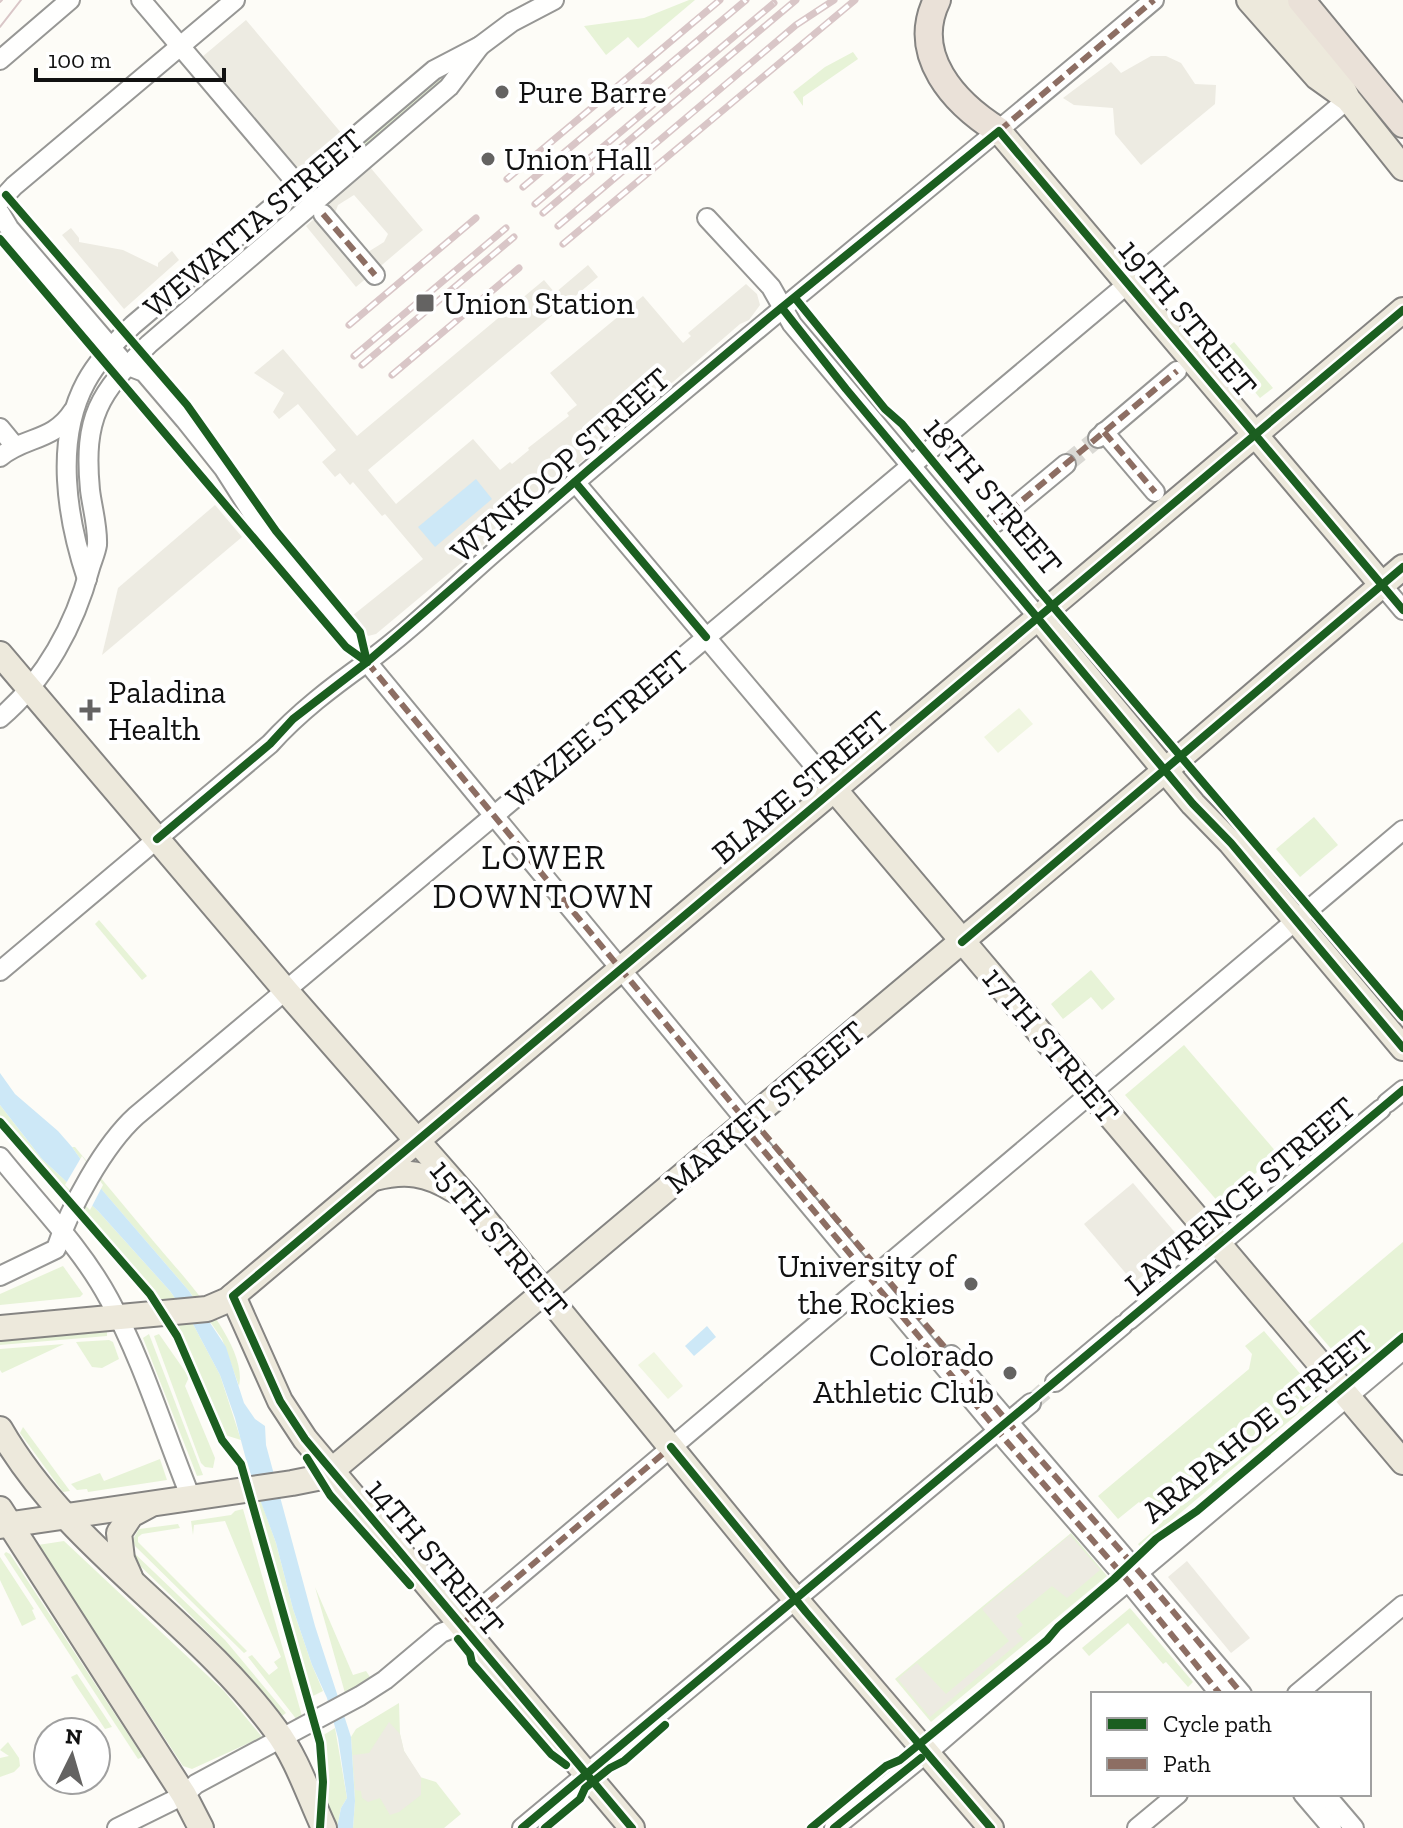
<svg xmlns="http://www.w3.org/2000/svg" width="1403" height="1828" viewBox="0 0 1403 1828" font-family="'Zilla Slab',serif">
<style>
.green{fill:#e7f3d7}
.pitch{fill:#f0f6e1}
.plaza{fill:#edebe2;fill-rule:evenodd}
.water{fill:#cde8f7}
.pier{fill:#fdfcf7}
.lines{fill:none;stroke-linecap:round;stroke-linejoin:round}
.minor-tunnel{stroke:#dad9d4;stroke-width:18;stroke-dasharray:18 9;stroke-linecap:butt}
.minor-casing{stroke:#979795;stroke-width:22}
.major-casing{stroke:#858482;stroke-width:28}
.highway-casing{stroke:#858482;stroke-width:30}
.minor{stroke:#fffffe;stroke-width:18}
.major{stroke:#ede9dc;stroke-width:24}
.highway{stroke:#eae1d8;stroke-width:26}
.tram{stroke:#d9c6c7;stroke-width:2}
.rail-casing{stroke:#d9c6c7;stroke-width:7}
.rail{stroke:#fff;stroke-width:4;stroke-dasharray:12;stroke-linecap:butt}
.quiet{stroke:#8d6e63;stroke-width:6;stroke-dasharray:12 6;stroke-linecap:butt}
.cycleway-casing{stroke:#fff;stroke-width:13}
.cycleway{stroke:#1b5e20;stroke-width:8}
.poi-dot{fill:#646362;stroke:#fff;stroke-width:3}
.labels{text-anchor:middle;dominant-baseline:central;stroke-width:8;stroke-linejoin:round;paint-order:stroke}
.poi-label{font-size:32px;fill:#111;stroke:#fff;text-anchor:start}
.street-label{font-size:32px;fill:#111;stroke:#fff}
.neighbourhood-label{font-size:34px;letter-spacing:2px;fill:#111;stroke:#fff}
</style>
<rect width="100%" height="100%" fill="#fdfcf7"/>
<g class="green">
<path d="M689 0H695L638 48 628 37 606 55 584 26 644 18Z"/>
<path d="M853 52 858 59 803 97V106L793 92 825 67Z"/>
<path d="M445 75 447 78 336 172 333 169Z"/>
<path d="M1234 342 1273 388 1260 398 1221 353Z"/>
<path d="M1314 817 1338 845 1300 877 1276 849Z"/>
<path d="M99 920 147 976 142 980 95 924Z"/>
<path d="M1091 970 1115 999 1102 1010 1091 997 1063 1019 1051 1004Z"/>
<path d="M1184 1045 1278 1154 1220 1204 1125 1095Z"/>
<path d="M0 1105 42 1159 98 1211 170 1291 193 1324 220 1375 241 1440 225 1435 183 1341 156 1294 0 1118Z"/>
<path d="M72 1147H75C100 1177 125 1207 150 1237 176 1269 249 1343 239 1386L222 1339 189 1291 102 1190Z"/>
<path d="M1403 1242V1330L1352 1373 1308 1322Z"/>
<path d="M63 1266 83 1294 80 1297 0 1305V1294Z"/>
<path d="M1264 1331 1319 1396 1140 1547 1138 1544 1159 1526 1153 1518 1158 1514 1150 1505 1145 1508 1139 1502 1118 1519 1098 1496 1249 1369 1252 1354 1245 1346Z"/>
<path d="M107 1332V1336L0 1345V1341Z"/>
<path d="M149 1334 203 1475 197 1476 143 1338Z"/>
<path d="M159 1334 189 1377 185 1386 215 1458 213 1468 205 1467 201 1463 154 1336Z"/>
<path d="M109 1340 113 1342 119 1359 102 1368 92 1367 76 1342Z"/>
<path d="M64 1344 2 1373 0 1370V1349Z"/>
<path d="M23 1427 70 1491 63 1492 20 1433Z"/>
<path d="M160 1459 167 1480 88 1492 87 1489 77 1490 71 1484 100 1473 104 1481Z"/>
<path d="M253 1479 276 1543 293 1609 312 1665 323 1691 309 1698 256 1509Z"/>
<path d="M243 1509 302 1716 297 1720 248 1657 252 1655 269 1675 278 1668 274 1662 281 1657 225 1521 194 1525 193 1535 191 1521 231 1515 235 1511Z"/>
<path d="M178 1524 180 1528 142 1534 138 1537V1542L247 1651 244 1653 135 1546 133 1539 139 1529Z"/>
<path d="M1071 1533 1107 1576 931 1722 895 1679Z"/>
<path d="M64 1541 224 1691 262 1737 192 1769 183 1766 38 1545Z"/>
<path d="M131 1550 225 1640 286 1713 282 1716C235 1656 181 1606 126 1552Z"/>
<path d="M6 1552 10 1554 143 1757 138 1759 4 1554Z"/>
<path d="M0 1557 34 1609 32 1610 36 1619 22 1626 0 1580Z"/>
<path d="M315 1587 353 1675 366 1671 370 1677 345 1693Z"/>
<path d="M1130 1608 1193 1682 1188 1687 1166 1662 1163 1664 1128 1623 1089 1656 1082 1648Z"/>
<path d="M77 1674 112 1727 105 1729 75 1684 71 1677Z"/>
<path d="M399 1703 400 1734 404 1751 420 1777 436 1782 461 1814 444 1828H353L355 1801 351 1737 356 1729Z"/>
<path d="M335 1728 347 1798 341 1808 337 1828H325L329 1782 322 1736Z"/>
<path d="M8 1742 19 1758 20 1766 14 1772 0 1777V1758L9 1756 0 1750Z"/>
</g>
<g class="pitch">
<path d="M1019 708 1033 724 998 753 984 737Z"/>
<path d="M654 1352 683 1386 668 1399 638 1365Z"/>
</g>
<g class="plaza">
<path d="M246 20 423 230 356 287 306 226 328 207 202 57ZM354 195 388 234 384 242 368 252 335 213 338 205Z"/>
<path d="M1151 56H1166L1181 63 1195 84 1216 85 1215 104 1141 165 1115 134 1113 108 1074 105 1063 98 1111 62 1121 73Z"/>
<path d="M71 228 79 238V242L123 250 158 267V263L172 251 179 260 124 309 62 235Z"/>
<path d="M588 265 598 277 368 470 396 504 473 439 500 470 510 462 512 464 529 450 528 448 569 416 567 413 577 405 550 373 643 296 683 343 691 336 688 333 746 284 757 294 760 305 749 320 740 324 532 504 376 634 368 636 352 616 423 559 385 514 382 516 353 482 350 485 340 473 335 477 322 462 336 450 298 404 279 419 273 412 284 393 254 373 283 349 357 436 544 280 555 293Z"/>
<path d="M215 505 242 537 102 655 118 588Z"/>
<path d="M1133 1183 1183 1242 1134 1283 1084 1224Z"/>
<path d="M1070 1535 1100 1570 1067 1598 1052 1586 1016 1616 1023 1625 1016 1631 1023 1639 930 1717 898 1679 917 1663 946 1694 1009 1641 982 1609Z"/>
<path d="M1187 1561 1250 1638 1231 1653 1168 1577Z"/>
<path d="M389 1722 400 1734 404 1751 421 1777V1795L399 1812 390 1815 380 1798 368 1802 362 1798 361 1791 355 1790 353 1755 369 1753Z"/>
</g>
<g class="water">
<path d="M476 479 492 499 435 547 418 527Z"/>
<path d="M0 1073 15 1094 58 1131 72 1147 103 1191 189 1291 226 1347 244 1403 255 1419 265 1426 266 1445 315 1626 351 1737 355 1801 353 1828H337L341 1808 347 1798 338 1738 327 1698 312 1665 293 1609 276 1543 248 1467 235 1418 220 1375 193 1324 170 1291 98 1211 42 1159 0 1105Z"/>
<path d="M707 1326 716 1337 694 1356 685 1346Z"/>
</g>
<path class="pier" d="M82 1156 103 1185 90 1210 65 1185Z"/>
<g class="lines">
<g class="minor-tunnel">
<path d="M1066 464 1098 438"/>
<path d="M1031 1403 1055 1382"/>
</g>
<defs>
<g id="minor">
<path d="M141 0 304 192"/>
<path d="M0 60 70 0"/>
<path d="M0 201 14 186 235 0"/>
<path d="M0 213 9 228 126 365 144 372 185 420 224 469 281 558 353 640 367 662 747 1122 753 1138 1008 1443 1128 1581 1220 1694"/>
<path d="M323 214 375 275"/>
<path d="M707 218 771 287 792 324 1038 617"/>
<path d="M0 428 14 445"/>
<path d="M1104 432 1155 492"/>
<path d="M1098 438 1177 371"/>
<path d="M0 457C25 436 53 442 73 411"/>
<path d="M575 482 834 789"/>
<path d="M995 523 1066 464"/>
<path d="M87 579C67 519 54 441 86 382 98 360 115 342 133 325L434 70 480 46 512 22 554 0"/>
<path d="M1382 585 1403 610"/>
<path d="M0 718C45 680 75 625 90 568 92 561 96 552 97 545 98 527 92 507 90 490 83 417 99 393 149 344L449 87 480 46"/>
<path d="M0 971 270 744C299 712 332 687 367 662 411 630 450 591 491 555 708 366 934 186 1154 0"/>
<path d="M1387 1103 1403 1090"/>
<path d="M0 1157C37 1203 81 1247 109 1299 143 1361 164 1432 191 1498"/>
<path d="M0 1276 56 1249C70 1207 104 1145 136 1116L1348 99"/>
<path d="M1129 1320 1381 1109"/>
<path d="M951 1355 1242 1694"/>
<path d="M1055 1382 1123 1325"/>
<path d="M1297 1694 1403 1605"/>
<path d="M1303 1794 1332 1828"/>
<path d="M1325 1794 1354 1828"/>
<path d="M117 1828 184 1795 196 1784 360 1696 385 1680 441 1633 461 1625 1403 830"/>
<path d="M522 1828 1031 1403"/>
<path d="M834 1828 934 1747 1044 1652 1403 1350"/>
<path d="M1137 1828 1178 1794"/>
</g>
<g id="major">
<path d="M1249 0 1317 77 1345 97"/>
<path d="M1276 0 1332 65 1348 99 1403 168"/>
<path d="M999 131 1382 585"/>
<path d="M1038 617 1193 804 1231 843 1403 1048"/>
<path d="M0 654 287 992 469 1200 780 1581 991 1828"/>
<path d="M834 789 1403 1462"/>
<path d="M375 1178C405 1170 427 1173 454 1190"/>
<path d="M233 1296 280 1401 305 1439 632 1828"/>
<path d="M0 1328 207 1309 228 1300 1403 310"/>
<path d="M0 1429C69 1549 194 1619 275 1729 297 1758 309 1796 324 1828"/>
<path d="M0 1509 184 1795 201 1828"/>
<path d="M0 1526 292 1483 317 1478 331 1471 1175 762 1403 567"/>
<path d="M130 1577 122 1559 119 1533 131 1515 148 1506"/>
</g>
<g id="highway">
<path d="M937 0C910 55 954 103 999 131"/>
<path d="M1301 0 1403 124"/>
</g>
</defs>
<use href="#minor" class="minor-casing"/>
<use href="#major" class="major-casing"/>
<use href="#highway" class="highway-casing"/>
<use href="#minor" class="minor"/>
<use href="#major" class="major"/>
<use href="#highway" class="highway"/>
<g class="tram">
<path d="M0 2 2 0"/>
<path d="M0 27 21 0"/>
</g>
<defs>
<g id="rail">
<path d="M507 179 720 0"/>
<path d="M523 187 746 0"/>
<path d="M535 204 774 3"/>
<path d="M543 213 796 0"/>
<path d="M558 226 796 25 834 0"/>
<path d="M563 244 855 0"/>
<path d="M349 325 476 218"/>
<path d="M354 356 506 228"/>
<path d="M362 365 514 237"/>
<path d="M392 375 519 268"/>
</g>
</defs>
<use href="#rail" class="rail-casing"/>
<use href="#rail" class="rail"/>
<g class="quiet">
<path d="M999 131 1154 0"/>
<path d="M323 214 375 275"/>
<path d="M1104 432 1155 492"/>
<path d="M995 523 1177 371"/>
<path d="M367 662 747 1122 753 1138 1008 1443 1128 1581 1220 1694"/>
<path d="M747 1122 762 1131 1018 1434 1151 1585 1242 1694"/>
<path d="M461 1625 671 1447"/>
</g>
<defs>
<g id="cycleway">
<path d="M6 195 187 405 276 531 360 632 367 662"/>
<path d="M0 239 346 647 367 662"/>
<path d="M795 298 885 409 902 424 1038 589 1403 1017"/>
<path d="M782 308 846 389 1193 804 1231 843 1403 1048"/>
<path d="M575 482 706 637"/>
<path d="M157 839 270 744 293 719 367 662 593 466 770 317 999 131 1403 610"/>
<path d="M962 942 1403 567"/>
<path d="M0 1122 150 1294 177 1336 222 1440 241 1464 320 1743 323 1782 320 1828"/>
<path d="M671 1447 806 1612 991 1828"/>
<path d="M307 1458 330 1495 410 1585"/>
<path d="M458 1639 470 1654 472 1663 551 1754 566 1765"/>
<path d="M522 1828 1403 1090"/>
<path d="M545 1828 580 1799 585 1788 610 1768 624 1761 665 1725"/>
<path d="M632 1828 305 1439 280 1401 233 1296 1403 310"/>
<path d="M811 1828 886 1766 900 1760 1047 1640 1058 1627 1114 1579 1156 1539 1197 1511 1403 1337"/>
<path d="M834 1828 921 1758"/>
</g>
</defs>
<use href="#cycleway" class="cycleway-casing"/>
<use href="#cycleway" class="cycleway"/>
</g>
<g class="poi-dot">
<circle cx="502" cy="92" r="8"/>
<circle cx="488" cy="159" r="8"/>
<rect x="415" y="293" width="20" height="20" rx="4"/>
<path d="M86 698h8v8h8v8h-8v8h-8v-8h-8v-8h8z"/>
<circle cx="971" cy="1284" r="8"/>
<circle cx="1010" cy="1373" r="8"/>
</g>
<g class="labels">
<g class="poi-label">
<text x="518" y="92">Pure Barre</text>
<text x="504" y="159">Union Hall</text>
<text x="443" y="303">Union Station</text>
<text x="108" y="692">Paladina<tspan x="108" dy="37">Health</tspan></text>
<text x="955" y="1266" text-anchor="end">University of<tspan x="955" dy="37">the Rockies</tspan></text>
<text x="994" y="1355" text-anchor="end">Colorado<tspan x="994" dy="37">Athletic Club</tspan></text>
</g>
<g class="street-label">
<text transform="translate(253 223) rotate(-40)">WEWATTA STREET</text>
<text transform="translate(1188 318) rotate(50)">19TH STREET</text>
<text transform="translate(560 465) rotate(-41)">WYNKOOP STREET</text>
<text transform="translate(993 496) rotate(50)">18TH STREET</text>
<text transform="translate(597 729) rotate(-40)">WAZEE STREET</text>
<text transform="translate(800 787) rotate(-40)">BLAKE STREET</text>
<text transform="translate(1051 1045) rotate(50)">17TH STREET</text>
<text transform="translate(765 1107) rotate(-40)">MARKET STREET</text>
<text transform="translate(1240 1196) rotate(-40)">LAWRENCE STREET</text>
<text transform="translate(499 1238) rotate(50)">15TH STREET</text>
<text transform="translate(1257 1426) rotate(-39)">ARAPAHOE STREET</text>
<text transform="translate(435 1557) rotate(50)">14TH STREET</text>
</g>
<g class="neighbourhood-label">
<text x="544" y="857">LOWER<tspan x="544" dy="39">DOWNTOWN</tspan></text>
</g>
</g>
<rect x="1091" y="1692" width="280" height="104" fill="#ffffff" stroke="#a0a0a0" stroke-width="2"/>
<rect x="1107" y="1718" width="40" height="12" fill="#1b5e20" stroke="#a0a0a0" stroke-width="2"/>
<text x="1163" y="1732" font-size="24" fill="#111111">Cycle path</text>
<rect x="1107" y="1758" width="40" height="12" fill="#8d6e63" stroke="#a0a0a0" stroke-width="2"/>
<text x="1163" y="1772" font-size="24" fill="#111111">Path</text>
<g transform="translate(72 1756) rotate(5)"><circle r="38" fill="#ffffff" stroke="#a0a0a0" stroke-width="2"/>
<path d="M0-6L14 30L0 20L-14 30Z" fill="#646362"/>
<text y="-12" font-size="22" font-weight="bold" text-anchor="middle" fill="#111111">N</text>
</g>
<path d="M36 68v12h188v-12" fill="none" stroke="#111111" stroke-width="4"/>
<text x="48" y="68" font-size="24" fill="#111111" stroke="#ffffff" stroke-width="6" paint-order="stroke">100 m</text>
</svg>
